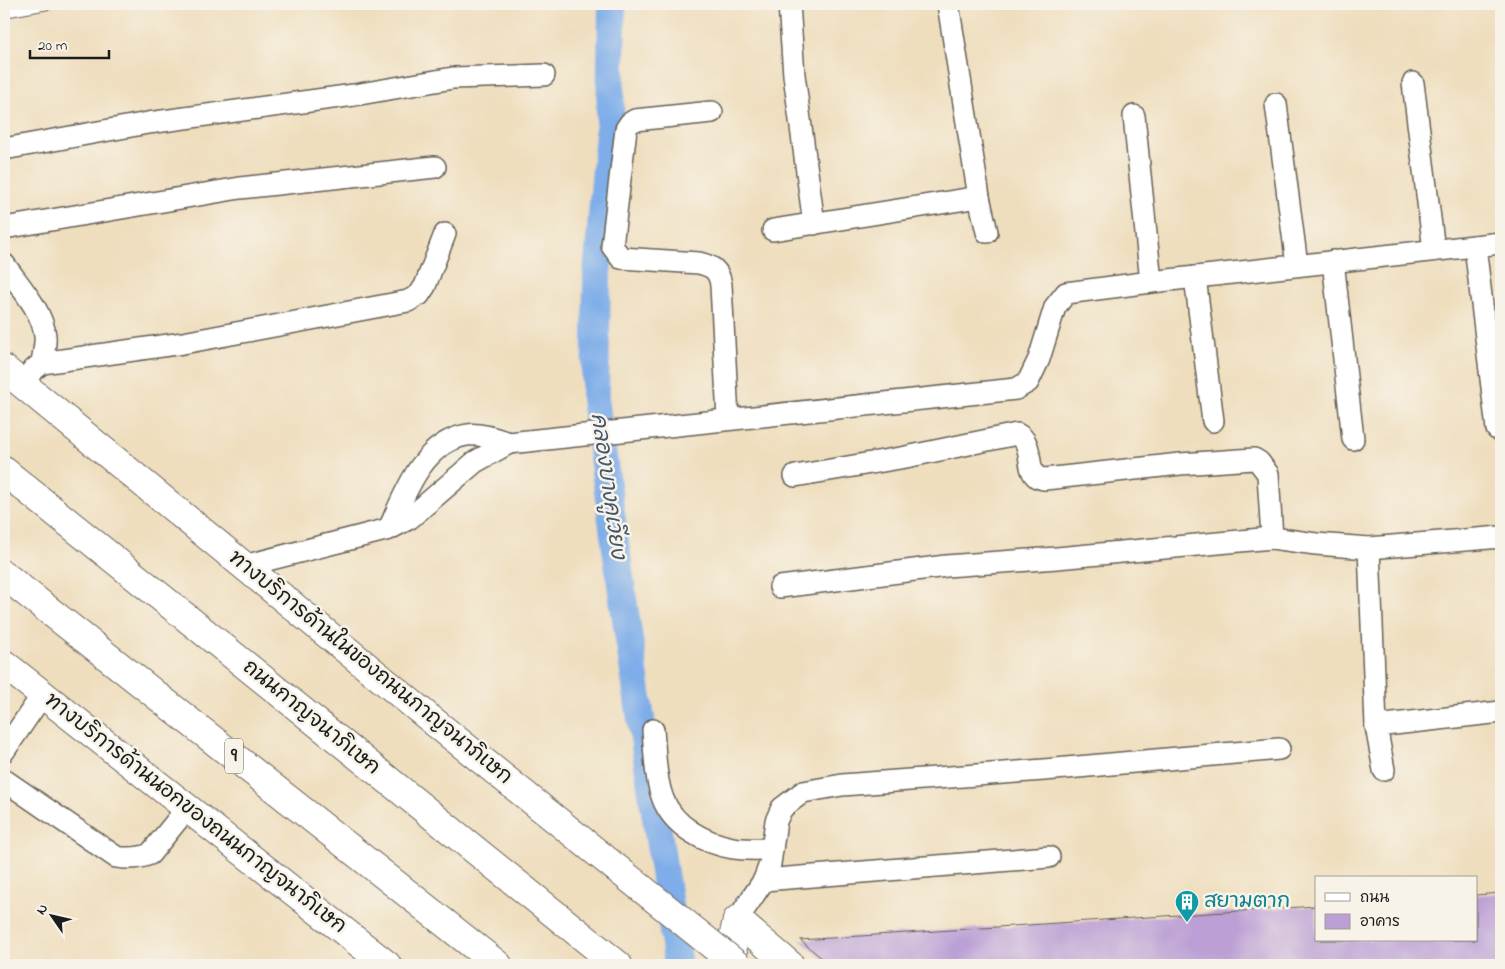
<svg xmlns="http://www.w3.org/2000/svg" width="1505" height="969" viewBox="0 0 1505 969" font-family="'Indie Flower','Playpen Sans Thai',sans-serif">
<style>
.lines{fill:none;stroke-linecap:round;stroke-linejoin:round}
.canal{stroke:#7eade9;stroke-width:28}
.building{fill:#bca0d5}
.service-casing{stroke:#666055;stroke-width:12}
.minor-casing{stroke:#666055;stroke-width:24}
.secondary-casing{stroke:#666055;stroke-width:30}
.trunk-casing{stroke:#666055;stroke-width:30}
.service{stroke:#fff;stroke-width:10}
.minor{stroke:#fff;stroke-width:21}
.secondary{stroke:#fff;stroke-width:28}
.trunk{stroke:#fff;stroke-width:28}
.secondary-bridge-casing{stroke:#666055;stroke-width:30;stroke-linecap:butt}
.secondary-bridge{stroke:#fff;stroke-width:28}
.labels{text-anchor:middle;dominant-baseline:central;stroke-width:5;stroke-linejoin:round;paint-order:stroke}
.shield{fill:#f7f3e8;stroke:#5e5c59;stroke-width:1}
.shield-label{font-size:20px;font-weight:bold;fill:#1c1c1c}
.street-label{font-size:21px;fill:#1c1c1c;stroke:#f7f3e8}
.culture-label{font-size:21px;fill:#0d838f;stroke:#f7f3e8;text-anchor:start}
.water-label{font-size:22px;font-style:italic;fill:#43566e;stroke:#f7f3e8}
</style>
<rect width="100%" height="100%" fill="#f7f3e8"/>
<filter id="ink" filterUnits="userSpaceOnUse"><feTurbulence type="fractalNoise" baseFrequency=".02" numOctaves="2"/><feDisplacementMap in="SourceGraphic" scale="10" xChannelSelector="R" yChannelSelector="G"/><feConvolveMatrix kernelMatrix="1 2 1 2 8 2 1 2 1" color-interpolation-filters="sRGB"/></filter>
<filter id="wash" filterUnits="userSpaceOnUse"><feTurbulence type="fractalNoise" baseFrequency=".0096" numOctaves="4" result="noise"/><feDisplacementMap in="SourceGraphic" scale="20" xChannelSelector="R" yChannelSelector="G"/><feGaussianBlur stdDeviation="1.12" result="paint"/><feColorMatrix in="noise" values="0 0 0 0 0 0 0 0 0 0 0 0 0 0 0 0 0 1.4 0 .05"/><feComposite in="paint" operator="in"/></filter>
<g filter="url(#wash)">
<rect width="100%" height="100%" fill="#efdebe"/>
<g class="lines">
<path class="canal" d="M612 4 610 121 597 274 595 399 623 599 678 965"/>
</g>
<g id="blocks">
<path class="building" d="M1501 893V965H830L800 940 1316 906V940H1476V895Z"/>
</g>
</g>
<g filter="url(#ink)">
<use href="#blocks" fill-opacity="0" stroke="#666055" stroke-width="1"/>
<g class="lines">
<defs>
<path id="service" d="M4 12 48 4"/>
<g id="minor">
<path d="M789 4 794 75 814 224"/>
<path d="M948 4 979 197 987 232"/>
<path d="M1413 83 1434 250"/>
<path d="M1276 104 1297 265"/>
<path d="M712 112 635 120 630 123 626 129 612 246 621 258 699 263C712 266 719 270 721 285L728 419"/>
<path d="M1134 116 1151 282"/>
<path d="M4 149 148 123 354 95 453 78 544 75"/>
<path d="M4 228 240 188 435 167"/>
<path d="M773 230 979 197"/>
<path d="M1475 246 1497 429"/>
<path d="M1333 261 1353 439"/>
<path d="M4 264C18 284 43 311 45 336 46 344 43 354 42 363L31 372"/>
<path d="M1195 277 1213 421"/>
<path d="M42 363 183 343 408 301 419 295 425 286 445 234"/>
<path d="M795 476 906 457 1017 434C1035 443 1025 469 1037 477 1040 478 1043 479 1045 479L1180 464 1254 459 1259 462 1268 474 1272 538"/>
<path d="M389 529C405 493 423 442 467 435 481 433 496 439 509 443"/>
<path d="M1369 548 1376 726 1384 770"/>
<path d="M244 566 389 529 410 518 475 462 509 443 1016 389 1028 382 1039 359 1055 307 1066 293 1151 282 1501 243"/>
<path d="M780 587 946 566 1057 558 1272 538 1316 544 1369 548 1501 537"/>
<path d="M1376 726 1501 712"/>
<path d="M653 730C655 752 655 778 663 799 674 827 705 843 733 848 745 850 759 849 772 849"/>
<path d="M4 751 43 694"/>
<path d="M4 780 116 857C128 859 138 859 150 854L188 807"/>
<path d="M764 880 1049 857"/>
<path d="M737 920 764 880 770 864 776 821 782 808 803 792 842 785 1044 770 1279 749"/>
</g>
<g id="secondary">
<path d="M4 369 433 721"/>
<path d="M4 664 387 965"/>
<path d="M734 965 732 943 737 920 790 965"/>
</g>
<g id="trunk">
<path d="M4 471 618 965"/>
<path d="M4 575 498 965"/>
</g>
</defs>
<use href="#service" class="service-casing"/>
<use href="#minor" class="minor-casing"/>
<use href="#secondary" class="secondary-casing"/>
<use href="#trunk" class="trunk-casing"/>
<use href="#service" class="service"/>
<use href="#minor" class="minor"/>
<use href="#secondary" class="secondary"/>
<use href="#trunk" class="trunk"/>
<defs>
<path id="secondary-bridge" d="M433 721 737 965"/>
</defs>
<use href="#secondary-bridge" class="secondary-bridge-casing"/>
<use href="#secondary-bridge" class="secondary-bridge"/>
</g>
</g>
<defs>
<symbol id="building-pin" viewBox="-11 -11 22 30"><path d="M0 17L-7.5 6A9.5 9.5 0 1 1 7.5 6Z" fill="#0f9aa8" stroke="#f7f3e8"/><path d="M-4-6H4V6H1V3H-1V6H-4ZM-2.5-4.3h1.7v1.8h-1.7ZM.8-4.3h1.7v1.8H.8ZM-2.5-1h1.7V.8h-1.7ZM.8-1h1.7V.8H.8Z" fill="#fff"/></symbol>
</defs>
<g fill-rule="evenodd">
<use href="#building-pin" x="1173" y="888" width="28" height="38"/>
</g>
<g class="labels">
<rect class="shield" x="225" y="738.5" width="18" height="35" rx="4"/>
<g class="shield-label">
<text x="234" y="756">9</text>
</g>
<g class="street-label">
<text transform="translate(370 668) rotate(39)">ทางบริการด้านในของถนนกาญจนาภิเษก</text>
<text transform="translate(311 718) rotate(39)">ถนนกาญจนาภิเษก</text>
<text transform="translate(195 814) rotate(38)">ทางบริการด้านนอกของถนนกาญจนาภิเษก</text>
</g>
<g class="culture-label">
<text x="1204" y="902">สยามตาก</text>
</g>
<g class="water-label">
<text transform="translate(607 486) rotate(82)">คลองบางคูเวียง</text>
</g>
</g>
<rect width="1505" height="969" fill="none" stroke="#f7f3e8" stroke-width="20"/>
<rect x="1315" y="876" width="162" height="65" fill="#f7f3e8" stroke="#9f9d96"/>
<rect x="1325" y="893" width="25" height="8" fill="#ffffff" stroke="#9f9d96"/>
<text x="1360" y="902" font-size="15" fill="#1c1c1c">ถนน</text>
<rect x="1325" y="914" width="25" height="15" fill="#bca0d5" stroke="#9f9d96"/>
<text x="1360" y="926" font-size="15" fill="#1c1c1c">อาคาร</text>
<g transform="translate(52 916) rotate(304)" stroke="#f7f3e8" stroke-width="4" paint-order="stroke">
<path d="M0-4L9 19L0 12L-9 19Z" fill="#1c1c1c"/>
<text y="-8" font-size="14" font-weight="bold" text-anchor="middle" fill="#1c1c1c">N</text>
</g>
<path d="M30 50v8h79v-8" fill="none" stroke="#1c1c1c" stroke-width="2.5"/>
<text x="38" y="50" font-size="15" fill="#1c1c1c" stroke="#f7f3e8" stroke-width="4" paint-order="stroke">20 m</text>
</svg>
